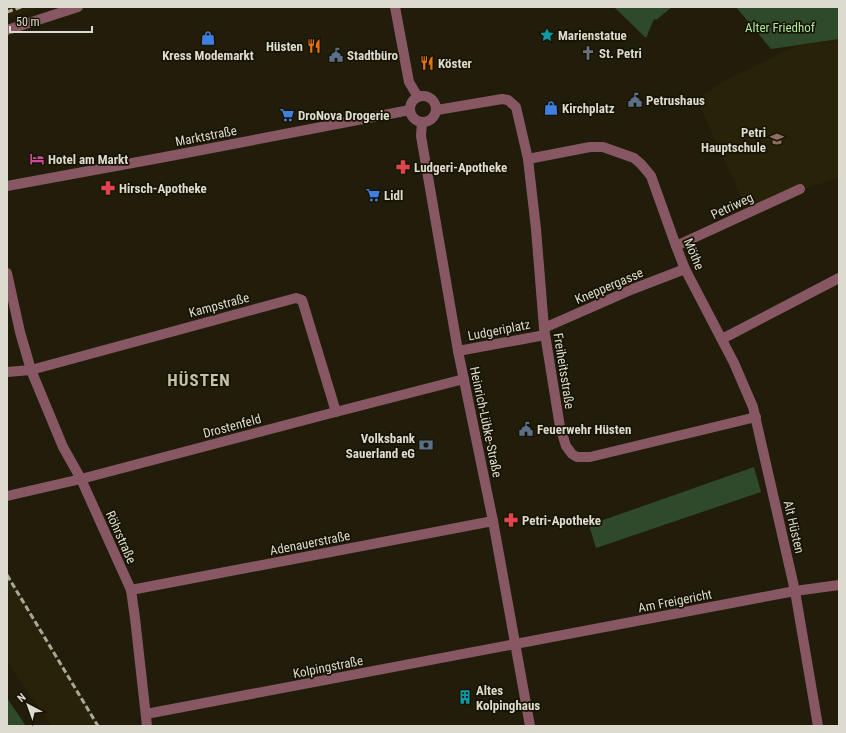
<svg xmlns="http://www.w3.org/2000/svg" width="846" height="733" viewBox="0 0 846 733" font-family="'Roboto Condensed',sans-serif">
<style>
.built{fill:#282308}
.green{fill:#2f4a2a}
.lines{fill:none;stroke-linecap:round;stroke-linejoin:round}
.minor{stroke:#875864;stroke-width:10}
.rail{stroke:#a9a799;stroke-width:3;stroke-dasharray:6 3;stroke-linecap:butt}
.labels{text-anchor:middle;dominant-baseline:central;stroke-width:3.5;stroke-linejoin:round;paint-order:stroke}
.park-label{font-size:13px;fill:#abe69f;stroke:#171403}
.poi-label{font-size:13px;font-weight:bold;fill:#dddbcf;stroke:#171403;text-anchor:start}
.street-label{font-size:13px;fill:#dddbcf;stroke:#171403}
.district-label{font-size:17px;font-weight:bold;letter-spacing:1px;fill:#c5c1a8;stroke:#171403}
</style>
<rect width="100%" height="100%" fill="#211d0a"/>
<g class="built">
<path d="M7 7H41L7 18Z"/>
<path d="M839 40V178L746 207 697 100 722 82 795 46Z"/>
<path d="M7 571 100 726H52L7 662Z"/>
</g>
<g class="green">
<path d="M596 7H672L656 20 654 19 646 38 615 8Z"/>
<path d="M736 7H839V39L771 49Z"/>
<path d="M754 467 761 492 596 548 589 525Z"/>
<path d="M7 698 26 726H7Z"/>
</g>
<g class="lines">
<g class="minor">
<path d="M395 7 409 82 418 97"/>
<path d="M7 30 78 7"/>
<circle cx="423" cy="109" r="13"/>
<path d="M437 110 502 99 508 100 516 107 528 159 536 229 544 328 560 427 566 446 572 454 577 457H590L756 417"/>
<path d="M422 122 421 136 458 351 493 521 530 726"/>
<path d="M528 159 590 147H603L634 158 641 164 651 176 676 246 685 269 734 363 753 407 795 591 818 726"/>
<path d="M7 186 165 157 410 110"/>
<path d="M676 246 800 189"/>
<path d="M7 273 20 332 31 370 63 447 81 479 131 590 135 618 147 726"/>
<path d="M544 328 633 289 685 269"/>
<path d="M722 339 839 278"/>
<path d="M458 351 545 335"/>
<path d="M7 372 31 370 296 298 302 300 303 303 336 412"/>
<path d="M7 496 81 479 324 415 464 379"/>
<path d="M131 590 493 521"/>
<path d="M146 714 795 591 839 585"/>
</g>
<g class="rail">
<path d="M7 12 21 7"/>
<path d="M7 575 98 726"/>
</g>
</g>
<defs>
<symbol id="sight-bare" viewBox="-9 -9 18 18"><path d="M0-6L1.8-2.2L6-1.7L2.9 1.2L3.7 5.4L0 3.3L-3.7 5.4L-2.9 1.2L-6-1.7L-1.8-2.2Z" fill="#0f9aa8" stroke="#171403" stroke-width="2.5" paint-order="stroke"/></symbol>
<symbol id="shop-bare" viewBox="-9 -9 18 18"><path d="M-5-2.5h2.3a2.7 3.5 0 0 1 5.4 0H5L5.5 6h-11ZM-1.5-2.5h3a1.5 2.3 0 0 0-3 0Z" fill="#3f7fe0" stroke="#171403" stroke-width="2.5" paint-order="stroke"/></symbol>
<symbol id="restaurant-bare" viewBox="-9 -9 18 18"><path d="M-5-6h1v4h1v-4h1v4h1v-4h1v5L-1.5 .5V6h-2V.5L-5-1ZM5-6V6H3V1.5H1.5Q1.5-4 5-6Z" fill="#e8710a" stroke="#171403" stroke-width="2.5" paint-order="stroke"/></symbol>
<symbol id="church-bare" viewBox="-9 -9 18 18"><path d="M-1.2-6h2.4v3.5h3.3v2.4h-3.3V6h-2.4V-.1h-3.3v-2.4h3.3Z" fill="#6b7280" stroke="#171403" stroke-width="2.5" paint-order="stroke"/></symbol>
<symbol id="civic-bare" viewBox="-9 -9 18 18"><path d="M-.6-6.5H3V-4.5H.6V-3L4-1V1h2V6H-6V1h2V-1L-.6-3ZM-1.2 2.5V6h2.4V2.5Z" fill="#5c6f8a" stroke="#171403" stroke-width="2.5" paint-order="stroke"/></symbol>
<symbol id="supermarket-bare" viewBox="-9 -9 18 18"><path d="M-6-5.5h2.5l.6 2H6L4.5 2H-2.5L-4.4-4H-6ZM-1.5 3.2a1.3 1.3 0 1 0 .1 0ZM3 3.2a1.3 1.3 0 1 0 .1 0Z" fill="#3f7fe0" stroke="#171403" stroke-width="2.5" paint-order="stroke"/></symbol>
<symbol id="school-bare" viewBox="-9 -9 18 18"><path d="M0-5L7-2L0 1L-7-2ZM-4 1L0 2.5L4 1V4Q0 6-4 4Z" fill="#8d6e63" stroke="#171403" stroke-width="2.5" paint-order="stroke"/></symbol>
<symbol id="hotel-bare" viewBox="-9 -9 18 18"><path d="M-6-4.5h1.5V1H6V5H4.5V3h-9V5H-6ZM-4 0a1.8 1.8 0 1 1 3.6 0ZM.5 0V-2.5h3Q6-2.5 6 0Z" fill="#d1479c" stroke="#171403" stroke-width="2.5" paint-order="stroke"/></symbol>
<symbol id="pharmacy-bare" viewBox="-9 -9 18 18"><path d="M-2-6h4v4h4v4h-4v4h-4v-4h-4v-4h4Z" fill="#e0444e" stroke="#171403" stroke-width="2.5" paint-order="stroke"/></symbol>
<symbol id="bank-bare" viewBox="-9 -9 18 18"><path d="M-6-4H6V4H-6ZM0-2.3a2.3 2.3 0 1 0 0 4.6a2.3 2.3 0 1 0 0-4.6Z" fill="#5c6f8a" stroke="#171403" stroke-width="2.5" paint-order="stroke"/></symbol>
<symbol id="building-bare" viewBox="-9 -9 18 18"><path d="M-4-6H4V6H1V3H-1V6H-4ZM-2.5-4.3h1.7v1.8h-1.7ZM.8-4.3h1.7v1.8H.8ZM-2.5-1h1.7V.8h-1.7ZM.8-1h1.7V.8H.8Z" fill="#0f9aa8" stroke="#171403" stroke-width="2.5" paint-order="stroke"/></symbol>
</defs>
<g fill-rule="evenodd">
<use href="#sight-bare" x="537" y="25" width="20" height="20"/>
<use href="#shop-bare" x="198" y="28" width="20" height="20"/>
<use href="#restaurant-bare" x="304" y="36" width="20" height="20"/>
<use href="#church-bare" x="578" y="43" width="20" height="20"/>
<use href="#civic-bare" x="326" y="45" width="20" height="20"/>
<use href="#restaurant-bare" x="417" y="53" width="20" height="20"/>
<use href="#civic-bare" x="625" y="90" width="20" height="20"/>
<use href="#shop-bare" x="541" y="98" width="20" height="20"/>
<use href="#supermarket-bare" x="277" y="105" width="20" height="20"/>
<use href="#school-bare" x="767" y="129" width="20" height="20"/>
<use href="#hotel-bare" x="27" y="149" width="20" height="20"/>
<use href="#pharmacy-bare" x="393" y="157" width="20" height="20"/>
<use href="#pharmacy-bare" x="98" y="178" width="20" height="20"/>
<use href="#supermarket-bare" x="363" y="185" width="20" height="20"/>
<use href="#civic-bare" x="516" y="419" width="20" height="20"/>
<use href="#bank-bare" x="416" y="435" width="20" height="20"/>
<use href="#pharmacy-bare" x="501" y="510" width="20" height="20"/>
<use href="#building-bare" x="455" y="687" width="20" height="20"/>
</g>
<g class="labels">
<g class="park-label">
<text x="780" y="27">Alter Friedhof</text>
</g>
<g class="poi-label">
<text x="558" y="35">Marienstatue</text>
<text x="303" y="46" text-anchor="end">Hüsten</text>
<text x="599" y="53">St. Petri</text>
<text x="208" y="55" text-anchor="middle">Kress Modemarkt</text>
<text x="347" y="55">Stadtbüro</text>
<text x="438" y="63">Köster</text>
<text x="646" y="100">Petrushaus</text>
<text x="562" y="108">Kirchplatz</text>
<text x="298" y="115">DroNova Drogerie</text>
<text x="766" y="132" text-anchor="end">Petri<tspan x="766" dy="15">Hauptschule</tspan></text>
<text x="48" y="159">Hotel am Markt</text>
<text x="414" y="167">Ludgeri-Apotheke</text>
<text x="119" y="188">Hirsch-Apotheke</text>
<text x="384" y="195">Lidl</text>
<text x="537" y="429">Feuerwehr Hüsten</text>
<text x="415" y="438" text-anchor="end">Volksbank<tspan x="415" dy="15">Sauerland eG</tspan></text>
<text x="522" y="520">Petri-Apotheke</text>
<text x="476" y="690">Altes<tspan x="476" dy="15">Kolpinghaus</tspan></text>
</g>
<g class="street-label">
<text transform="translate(206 136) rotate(-11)">Marktstraße</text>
<text transform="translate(732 206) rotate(-25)">Petriweg</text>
<text transform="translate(694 254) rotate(67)">Möthe</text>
<text transform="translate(609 286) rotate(-23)">Kneppergasse</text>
<text transform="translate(219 305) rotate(-15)">Kampstraße</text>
<text transform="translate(499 330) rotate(-11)">Ludgeriplatz</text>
<text transform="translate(564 371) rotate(81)">Freiheitsstraße</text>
<text transform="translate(486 422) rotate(78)">Heinrich-Lübke-Straße</text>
<text transform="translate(232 426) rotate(-15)">Drostenfeld</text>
<text transform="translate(794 527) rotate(77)">Alt Hüsten</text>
<text transform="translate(121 537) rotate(66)">Röhrstraße</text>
<text transform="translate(310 543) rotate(-11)">Adenauerstraße</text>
<text transform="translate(675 601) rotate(-11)">Am Freigericht</text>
<text transform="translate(328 667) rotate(-11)">Kolpingstraße</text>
</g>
<g class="district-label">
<text x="199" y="380">HÜSTEN</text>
</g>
</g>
<rect width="846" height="733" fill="none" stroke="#dddbcf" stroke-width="16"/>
<g transform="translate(28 705) rotate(319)" stroke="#171403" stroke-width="3" paint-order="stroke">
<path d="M0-3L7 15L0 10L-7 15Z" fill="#dddbcf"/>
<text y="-6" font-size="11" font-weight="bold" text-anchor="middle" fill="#dddbcf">N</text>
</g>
<path d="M10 26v6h82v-6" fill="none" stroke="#dddbcf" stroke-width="2"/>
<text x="16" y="26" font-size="12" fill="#dddbcf" stroke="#171403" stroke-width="3" paint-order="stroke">50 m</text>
</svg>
